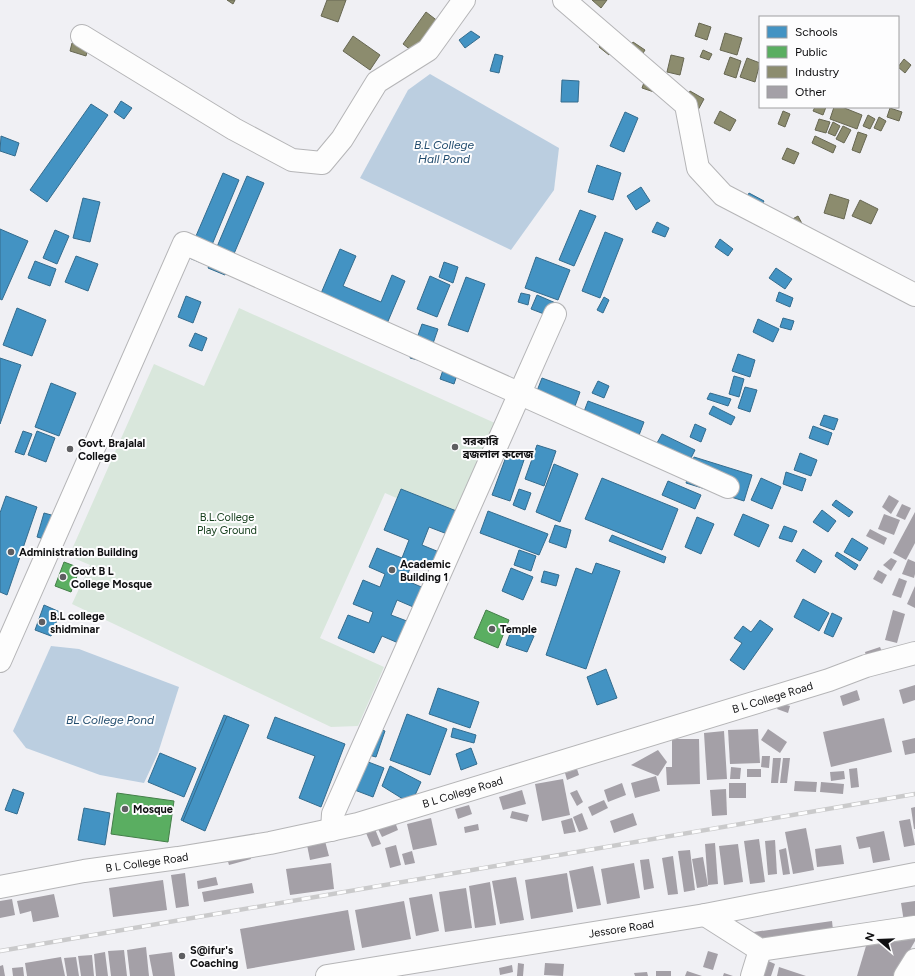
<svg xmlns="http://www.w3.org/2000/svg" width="915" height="976" viewBox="0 0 915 976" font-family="Figtree,'Noto Sans Bengali',sans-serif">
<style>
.green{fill:#d9e7dc}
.water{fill:#bbcee0}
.schools{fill:#4393c3;stroke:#346c8e}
.public{fill:#5aae61;stroke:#447f49}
.industry{fill:#8c8c6e;stroke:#676752}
.building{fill:#a4a0a7}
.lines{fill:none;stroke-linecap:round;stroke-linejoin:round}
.minor-casing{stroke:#b5b5b7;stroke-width:24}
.highway-casing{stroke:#b5b5b7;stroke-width:24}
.minor{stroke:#fdfdfd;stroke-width:22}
.highway{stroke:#fdfdfd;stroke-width:22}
.rail-casing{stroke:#cacacb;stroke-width:4.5}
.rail{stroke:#fdfdfe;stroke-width:3;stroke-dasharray:9;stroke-linecap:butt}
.poi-dot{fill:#5e5e61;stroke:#fdfdfe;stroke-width:1.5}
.labels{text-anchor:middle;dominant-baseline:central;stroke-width:4;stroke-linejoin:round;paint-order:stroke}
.poi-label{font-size:11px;font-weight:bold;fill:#101012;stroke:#fdfdfe;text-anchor:start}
.park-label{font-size:11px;fill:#18411f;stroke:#fdfdfe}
.street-label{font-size:11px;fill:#101012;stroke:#fdfdfe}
.water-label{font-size:12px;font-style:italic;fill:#204b6d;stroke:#fdfdfe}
</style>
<rect width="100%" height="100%" fill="#f0f0f4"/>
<path class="green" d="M239 308 506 428 462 527 385 493 320 638 384 667 358 726 331 727 72 604 90 565 69 556 154 364 204 386Z"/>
<g class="water">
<path d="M430 74 559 148 554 190 511 250 360 178 408 90Z"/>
<path d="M51 646 79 649 179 687 158 753 144 783 100 775 26 748 13 731Z"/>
</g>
<g class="schools">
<path d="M471 31 480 37 465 48 459 40Z"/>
<path d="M495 54 503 56 499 73 490 71Z"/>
<path d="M562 80 579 81 578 102H561Z"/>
<path d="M121 101 132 108 124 119 114 112Z"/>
<path d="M91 104 108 115 47 202 30 190Z"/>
<path d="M625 112 638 118 624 152 610 146Z"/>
<path d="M1 136 19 143 15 156 0 151Z"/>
<path d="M597 165 621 173 613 200 588 192Z"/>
<path d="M223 173 239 180 204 264 187 257Z"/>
<path d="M247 176 264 183 225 275 208 268Z"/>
<path d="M641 187 650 201 636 210 627 196Z"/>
<path d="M749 193 764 201 759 210 744 202Z"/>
<path d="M83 198 100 202 90 242 73 238Z"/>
<path d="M580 210 596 216 574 266 559 260Z"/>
<path d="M657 222 669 228 665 237 652 232Z"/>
<path d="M0 229 28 241 2 300 0 299Z"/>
<path d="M55 230 69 236 57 264 43 258Z"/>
<path d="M605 232 623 239 600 298 582 291Z"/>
<path d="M720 239 733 249 728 256 715 247Z"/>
<path d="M340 249 356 256 343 286 381 302 392 275 405 281 386 326 319 298Z"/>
<path d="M76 256 98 264 88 291 65 282Z"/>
<path d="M536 257 570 270 558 300 525 288Z"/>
<path d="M35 261 56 269 50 286 28 278Z"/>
<path d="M444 262 458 267 453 283 439 277Z"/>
<path d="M776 268 792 279 785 289 769 278Z"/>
<path d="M430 276 450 285 437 317 417 309Z"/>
<path d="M466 277 485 284 468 332 448 325Z"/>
<path d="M779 292 793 298 790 307 776 301Z"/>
<path d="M521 293 530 295 528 305 518 302Z"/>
<path d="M537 295 558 304 552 317 531 309Z"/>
<path d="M186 296 201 302 193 323 178 317Z"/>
<path d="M604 297 609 300 603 313 597 310Z"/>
<path d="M17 308 46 320 32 356 3 345Z"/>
<path d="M783 318 794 321 791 330 780 327Z"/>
<path d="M758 319 779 329 773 342 753 332Z"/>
<path d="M422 324 438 329 428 358 419 355 418 360 410 358Z"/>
<path d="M195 333 207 338 202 351 189 346Z"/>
<path d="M738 354 755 360 750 377 732 371Z"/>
<path d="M0 358 21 365 0 424Z"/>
<path d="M444 367 458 372 454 384 440 379Z"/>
<path d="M734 376 744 379 739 397 729 394Z"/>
<path d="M542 378 580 392 569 423 530 409Z"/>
<path d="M598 381 609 386 604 398 592 393Z"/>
<path d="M51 383 76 393 59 436 35 427Z"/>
<path d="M745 387 757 390 750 412 738 408Z"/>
<path d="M710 393 731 399 728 406 707 399Z"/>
<path d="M588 401 644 422 633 451 577 430Z"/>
<path d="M713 406 735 417 731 425 709 414Z"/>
<path d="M824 415 838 419 834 430 820 425Z"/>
<path d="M695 424 706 429 701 442 690 437Z"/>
<path d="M813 426 832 433 828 445 809 438Z"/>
<path d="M23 431 32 434 24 455 15 452Z"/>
<path d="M37 431 55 438 46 462 28 455Z"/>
<path d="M662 434 695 450 682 476 649 440 657 443Z"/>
<path d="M537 445 556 451 544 486 525 479Z"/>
<path d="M800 453 817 460 811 476 794 470Z"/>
<path d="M507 454 524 460 510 501 492 495Z"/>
<path d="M694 457 752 475 744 501 686 483Z"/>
<path d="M554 464 578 474 560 522 536 512Z"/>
<path d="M786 472 806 479 802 491 783 484Z"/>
<path d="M602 478 678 509 662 550 585 519Z"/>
<path d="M761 478 781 487 772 509 751 500Z"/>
<path d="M668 481 701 495 695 509 662 495Z"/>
<path d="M401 489 464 514 455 537 429 527 422 545 444 554 437 572 413 562 405 580 426 589 418 609 397 600 391 615 412 623 403 645 382 636 374 653 338 638 348 615 369 623 373 612 353 604 363 580 380 587 385 574 369 567 377 548 402 558 409 540 384 530Z"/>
<path d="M519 489 531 493 525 510 513 505Z"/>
<path d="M6 496 37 507 7 595 0 592V513Z"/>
<path d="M836 500 853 512 849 517 832 505Z"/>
<path d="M822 510 836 521 828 532 813 522Z"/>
<path d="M488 511 548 534 539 555 480 533Z"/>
<path d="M44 513 55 516 48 540 37 537Z"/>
<path d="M743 514 769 525 759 547 734 535Z"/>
<path d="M697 517 714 524 701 554 685 547Z"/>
<path d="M555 525 571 530 566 548 549 542Z"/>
<path d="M784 526 797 531 792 542 779 538Z"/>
<path d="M612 535 666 557 664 563 609 541Z"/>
<path d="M852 538 868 548 860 561 844 552Z"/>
<path d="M803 549 822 561 815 573 796 561Z"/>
<path d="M519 550 536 556 531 571 514 565Z"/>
<path d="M837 552 858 565 855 570 835 556Z"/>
<path d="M596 563 620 571 586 669 546 655 576 568 592 574Z"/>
<path d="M511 568 533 577 523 600 502 591Z"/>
<path d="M544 571 559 575 556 586 541 582Z"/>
<path d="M803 599 829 613 819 631 794 617Z"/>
<path d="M44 605 60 612 51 636 35 630Z"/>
<path d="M832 613 842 618 833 637 824 633Z"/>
<path d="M760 620 773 629 744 670 730 660 742 643 734 638 743 626 751 632Z"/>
<path d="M512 628 534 636 527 652 506 645Z"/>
<path d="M606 669 617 698 597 705 587 677Z"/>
<path d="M438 688 479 702 470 728 429 714Z"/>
<path d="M407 714 447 729 430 775 390 760Z"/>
<path d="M224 715 246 724 203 829 181 820Z"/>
<path d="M227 716 249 725 205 831 183 821Z"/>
<path d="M275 717 345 744 321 807 299 798 315 756 267 738Z"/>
<path d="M373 727 385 731 376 757 365 754Z"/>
<path d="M453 728 476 735 474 743 451 737Z"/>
<path d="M471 748 477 764 461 770 456 754Z"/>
<path d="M160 753 196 768 184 797 148 782Z"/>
<path d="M363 760 384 768 373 797 352 789Z"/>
<path d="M390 766 421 782 411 804 382 786Z"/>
<path d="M13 789 24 793 17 814 5 810Z"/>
<path d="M84 808 110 813 105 845 78 840Z"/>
</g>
<g class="public">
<path d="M64 562 80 568 71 592 55 586Z"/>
<path d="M486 610 509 620 498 648 474 638Z"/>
<path d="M117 793 174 801 168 842 111 834Z"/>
</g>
<g class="industry">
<path d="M227 0H235L233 4Z"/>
<path d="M327 0H346L338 22 321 16Z"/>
<path d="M592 0H607L601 8Z"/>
<path d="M426 12 439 22 416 54 403 44Z"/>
<path d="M699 23 711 27 707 40 695 36Z"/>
<path d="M725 33 742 38 737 55 720 50Z"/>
<path d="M353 36 380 55 370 70 343 51Z"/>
<path d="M603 42 613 50 609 55 599 47Z"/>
<path d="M633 42 645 50 637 63 625 55Z"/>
<path d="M72 43 88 48 86 56 70 51Z"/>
<path d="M703 50 712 54 709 60 700 57Z"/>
<path d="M671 55 684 58 680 75 667 72Z"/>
<path d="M730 57 741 61 736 78 724 74Z"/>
<path d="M747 58 760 63 755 82 740 77Z"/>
<path d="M904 59 911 65 905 73 898 67Z"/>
<path d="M646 77 658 81 654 92 642 88Z"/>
<path d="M690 91 704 99 698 110 684 102Z"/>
<path d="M815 107H826L823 115 813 111Z"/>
<path d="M834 107H842L862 115 857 129 830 119Z"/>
<path d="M890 108 902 112 899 121 887 117Z"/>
<path d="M720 111 736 120 730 131 714 123Z"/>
<path d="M783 111 790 114 785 127 778 124Z"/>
<path d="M868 115 875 119 870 129 863 126Z"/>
<path d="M879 117 886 121 881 131 874 128Z"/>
<path d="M819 119 830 122 826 133 815 130Z"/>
<path d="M833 122 840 126 835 136 828 133Z"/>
<path d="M843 126 851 130 844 143 836 139Z"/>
<path d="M858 132 867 135 860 153 852 150Z"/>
<path d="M815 136 836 146 833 153 812 143Z"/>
<path d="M787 148 799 153 794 164 782 159Z"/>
<path d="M830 194 849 200 844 219 824 213Z"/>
<path d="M860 200 878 209 871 224 852 216Z"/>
<path d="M798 216 806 231 789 221Z"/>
</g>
<g class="building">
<path d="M889 495 899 501 891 514 882 507Z"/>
<path d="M902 504 911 508 905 520 896 516Z"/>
<path d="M915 512V543L906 560 893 553Z"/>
<path d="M884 514 900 520 894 535 878 529Z"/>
<path d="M870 529 887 538 884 545 866 536Z"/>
<path d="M891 558 897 561 891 571 883 565Z"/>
<path d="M908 559 915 562V574L914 578 902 574Z"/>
<path d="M878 570 887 575 882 584 873 579Z"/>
<path d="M899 578 907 581 901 598 892 595Z"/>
<path d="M915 586V608L907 604Z"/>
<path d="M893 610 905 614 897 643 885 640Z"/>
<path d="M880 647 883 654 867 660 865 652Z"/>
<path d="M915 685V700L903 704 899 690Z"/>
<path d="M857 690 860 700 843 706 840 696Z"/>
<path d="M780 703 790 706 788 713 777 709Z"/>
<path d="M884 718 892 752 831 767 823 732Z"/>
<path d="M758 729 760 763 730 764 728 730Z"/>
<path d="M768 729 787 742 780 753 761 740Z"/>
<path d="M724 731 727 779 707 780 704 733Z"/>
<path d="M915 738V753L905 755 902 741Z"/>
<path d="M672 739H699L700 784 667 785 666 767H672Z"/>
<path d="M658 750 667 762 658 776 631 765Z"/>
<path d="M762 756H770L769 768 761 767Z"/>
<path d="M773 758H781L778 783H771Z"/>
<path d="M783 758H790L787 783H780Z"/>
<path d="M731 767 741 768 740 779H730Z"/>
<path d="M857 768 859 787 851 788 849 769Z"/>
<path d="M577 769 579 775 567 780 565 773Z"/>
<rect x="747" y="769" width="14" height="8"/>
<path d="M844 771 845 779 831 781 830 772Z"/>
<path d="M656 776 660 791 635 798 631 783Z"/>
<path d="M563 779 570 815 542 821 535 784Z"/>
<path d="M795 781 817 782 816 792 794 791Z"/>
<path d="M821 782 844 784 843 794 820 792Z"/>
<path d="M622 783 626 795 608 802 604 790Z"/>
<rect x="729" y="783" width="17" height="15"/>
<path d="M726 789 727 815 712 816 710 790Z"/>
<path d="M522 790 526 804 503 810 499 797Z"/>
<path d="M577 790 583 802 577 806 570 793Z"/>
<path d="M604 800 608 808 592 816 588 807Z"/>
<path d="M469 805 472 814 458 819 455 809Z"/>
<path d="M915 807V829H914L911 808Z"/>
<path d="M512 811 529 815 527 822 510 818Z"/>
<path d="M582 813 588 829 579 832 573 817Z"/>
<path d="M633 813 637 825 614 833 610 821Z"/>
<path d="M431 818 437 845 413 850 407 824Z"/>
<path d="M572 818 576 832 564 834 561 821Z"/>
<path d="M910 819 915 845 904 847 899 821Z"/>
<path d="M395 822 398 830 382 837 378 829Z"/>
<path d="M478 824 479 830 465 833 464 827Z"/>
<path d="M806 828 814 870 793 874 785 832Z"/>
<path d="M375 829 381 844 372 847 366 833Z"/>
<path d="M884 831 890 860 873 863 870 847 859 849 856 837Z"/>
<path d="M759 839 765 882 750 884 744 841Z"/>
<path d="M775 840 777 874 768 875 765 841Z"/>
<path d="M325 841 329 856 310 860 307 845Z"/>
<path d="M715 843 718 884 708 885 705 844Z"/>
<path d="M738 844 743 882 724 885 719 846Z"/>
<path d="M396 845 401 865 390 868 385 848Z"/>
<path d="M841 845 844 864 817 867 815 849Z"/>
<path d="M786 848 790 874 783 875 779 850Z"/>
<path d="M249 849 251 859 229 865 226 855Z"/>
<path d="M690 850 695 890 684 892 678 851Z"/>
<path d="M412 851 415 863 405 865 402 854Z"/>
<path d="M673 856 678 894 668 895 662 858Z"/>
<path d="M703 857 708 886 697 888 692 859Z"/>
<path d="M649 859 654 888 644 890 640 860Z"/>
<path d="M331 863 334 889 290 895 286 869Z"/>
<path d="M634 863 640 898 607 904 601 869Z"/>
<path d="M593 866 601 905 577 909 569 871Z"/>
<path d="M185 873 189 906 176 908 171 875Z"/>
<path d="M567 873 573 912 531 919 525 880Z"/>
<path d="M216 877 218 885 198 889 197 881Z"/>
<path d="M516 877 524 920 500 924 492 881Z"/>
<path d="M163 880 167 910 113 917 109 888Z"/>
<path d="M490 882 496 925 475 928 469 886Z"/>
<path d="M252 883 254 893 204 902 202 892Z"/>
<path d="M466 888 472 928 445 932 439 892Z"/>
<path d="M54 894 59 917 33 922 31 911 20 914 17 901Z"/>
<path d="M432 894 439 931 416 936 409 898Z"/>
<path d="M12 899 15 915 0 918V901Z"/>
<path d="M404 901 411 939 362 948 355 910Z"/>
<path d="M915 901V920L904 922 901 903Z"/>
<path d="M348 910 355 950 247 969 240 929Z"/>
<path d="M832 921 833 930 749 942 747 933Z"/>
<path d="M915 936V941L895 976H857L866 946Z"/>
<path d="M146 947 149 976H130L127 950Z"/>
<path d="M124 950 127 976H111L108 951Z"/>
<path d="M708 951 718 954 713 970 703 967Z"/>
<path d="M105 952 108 976H96L94 954Z"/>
<path d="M172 952 175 976H153L149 955Z"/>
<path d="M92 955 94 976H81L78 956Z"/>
<path d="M61 957 65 976H27L25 963Z"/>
<path d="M76 957 79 976H67L64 958Z"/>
<path d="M766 960 775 964 771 976H760Z"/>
<path d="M518 963 524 964 523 976H517Z"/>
<path d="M545 963 564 964 563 976 544 975Z"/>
<path d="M3 965 5 976H0V966Z"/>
<path d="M512 965 513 972 500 975 499 968Z"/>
<path d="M23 967 24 976H13L12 968Z"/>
<path d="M779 967 806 976H777Z"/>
<rect x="656" y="971" width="15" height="5"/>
<path d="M687 971 702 976H685Z"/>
<path d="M647 972 648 976H635L634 973Z"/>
<path d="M724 973 733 976H723Z"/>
</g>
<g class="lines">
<defs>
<g id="minor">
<path d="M564 0 686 105 698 168 723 195 915 295"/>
<path d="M82 36 234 129 292 160 322 163 342 139 377 82 428 50 464 0"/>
<path d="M0 661 184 243 728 487"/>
<path d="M332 830 333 814 555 314"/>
<path id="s1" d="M0 887 84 871 178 858 270 843 358 824 829 680 866 666 915 653"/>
<path d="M705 915 760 950 915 927"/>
<path d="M752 976 760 950"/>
<path d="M905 976 915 960"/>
</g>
<g id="highway">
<path id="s2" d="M327 976 705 915 915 874"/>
</g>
</defs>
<use href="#minor" class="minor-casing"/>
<use href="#highway" class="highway-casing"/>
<use href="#minor" class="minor"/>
<use href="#highway" class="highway"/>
<defs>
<path id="rail" d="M0 951 915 794"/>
</defs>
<use href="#rail" class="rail-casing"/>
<use href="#rail" class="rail"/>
</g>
<g class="poi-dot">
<circle cx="455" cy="447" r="4"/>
<circle cx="70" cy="449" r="4"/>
<circle cx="11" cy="552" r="4"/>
<circle cx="392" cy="570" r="4"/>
<circle cx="63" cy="577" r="4"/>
<circle cx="42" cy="622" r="4"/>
<circle cx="492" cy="629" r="4"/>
<circle cx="125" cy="809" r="4"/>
<circle cx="182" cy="956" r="4"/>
</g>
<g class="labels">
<g class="poi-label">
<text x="463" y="441">সরকারি<tspan x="463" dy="13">ব্রজলাল কলেজ</tspan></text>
<text x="78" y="443">Govt. Brajalal<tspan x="78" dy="13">College</tspan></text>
<text x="19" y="552">Administration Building</text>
<text x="400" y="564">Academic<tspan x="400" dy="13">Building 1</tspan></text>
<text x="71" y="571">Govt B L<tspan x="71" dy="13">College Mosque</tspan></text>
<text x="50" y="616">B.L college<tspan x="50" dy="13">shidminar</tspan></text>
<text x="500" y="629">Temple</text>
<text x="133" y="809">Mosque</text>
<text x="190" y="950">S@ifur's<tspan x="190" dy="13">Coaching</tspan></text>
</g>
<g class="park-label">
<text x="227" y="517">B.L.College<tspan x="227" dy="13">Play Ground</tspan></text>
</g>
<g class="street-label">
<text stroke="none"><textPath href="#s1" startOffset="797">B L College Road</textPath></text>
<text stroke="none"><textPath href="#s1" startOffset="473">B L College Road</textPath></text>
<text stroke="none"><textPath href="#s1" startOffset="149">B L College Road</textPath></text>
<text stroke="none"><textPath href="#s2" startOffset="298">Jessore Road</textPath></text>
</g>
<g class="water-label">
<text x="444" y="145">B.L College<tspan x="444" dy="14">Hall Pond</tspan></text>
<text x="110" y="720">BL College Pond</text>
</g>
</g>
<rect x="759" y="16" width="140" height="92" fill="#fdfdfe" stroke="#9e9ea0"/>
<rect x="767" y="26" width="20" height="12" fill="#4393c3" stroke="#9e9ea0"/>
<text x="795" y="36" font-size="12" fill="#101012">Schools</text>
<rect x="767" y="46" width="20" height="12" fill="#5aae61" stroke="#9e9ea0"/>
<text x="795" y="56" font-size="12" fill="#101012">Public</text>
<rect x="767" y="66" width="20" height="12" fill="#8c8c6e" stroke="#9e9ea0"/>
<text x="795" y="76" font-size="12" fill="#101012">Industry</text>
<rect x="767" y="86" width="20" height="12" fill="#a4a0a7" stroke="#9e9ea0"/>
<text x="795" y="96" font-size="12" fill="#101012">Other</text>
<g transform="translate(879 940) rotate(289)" stroke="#fdfdfe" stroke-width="3" paint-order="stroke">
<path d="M0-3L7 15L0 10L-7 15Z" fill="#101012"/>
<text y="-6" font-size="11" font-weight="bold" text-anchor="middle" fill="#101012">N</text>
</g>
</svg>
